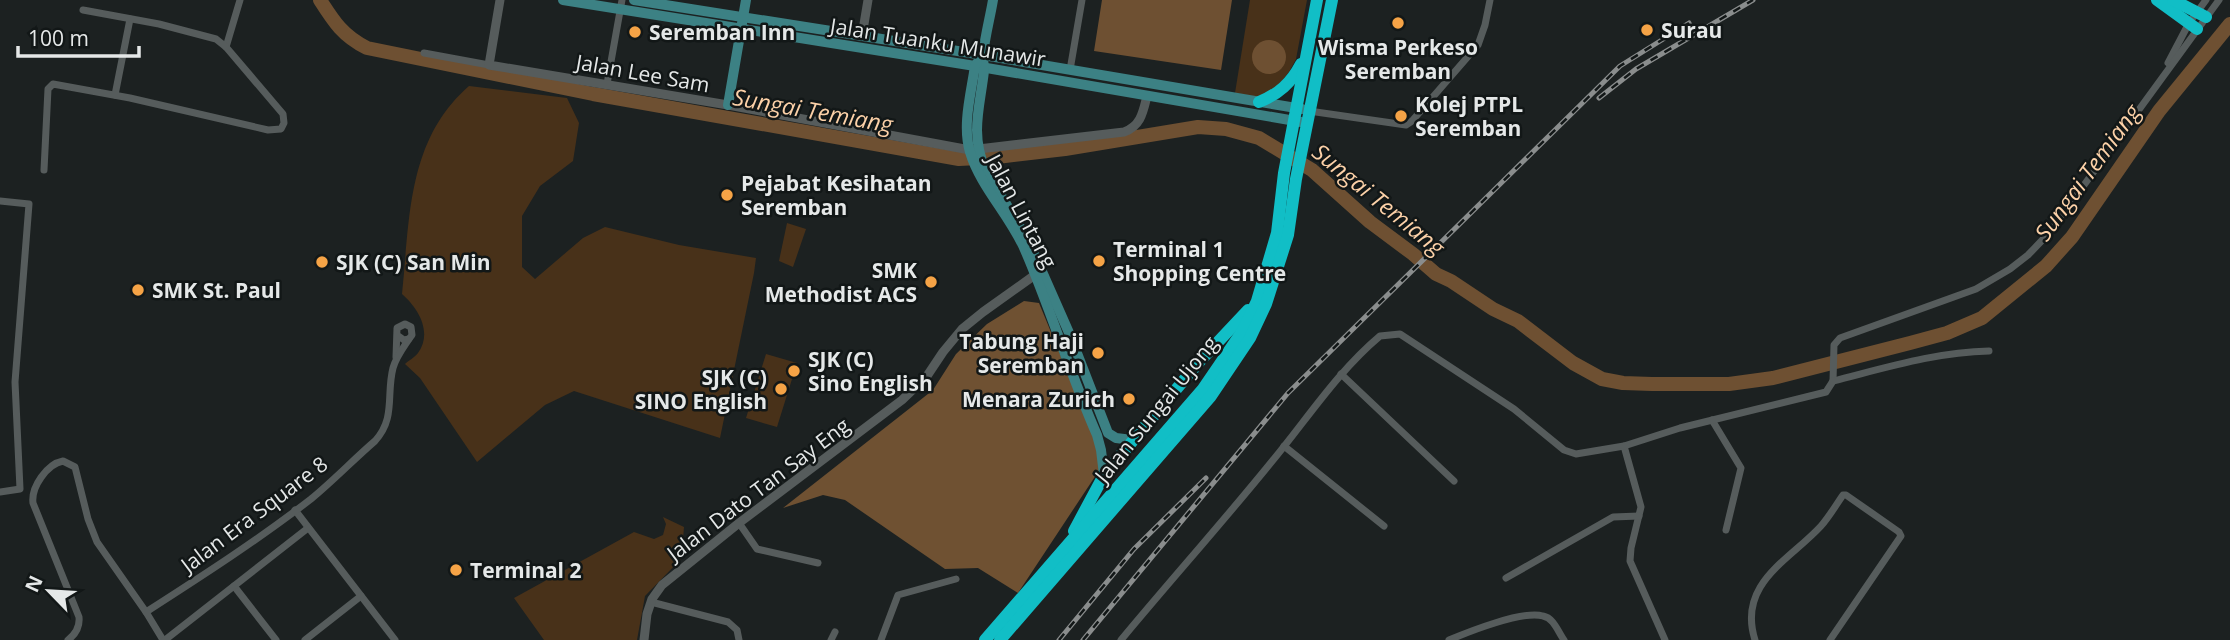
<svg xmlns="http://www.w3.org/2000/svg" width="2230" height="640" viewBox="0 0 2230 640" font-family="'Open Sans',sans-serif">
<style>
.green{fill:#483119}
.forest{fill:#6f5132}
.water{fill:#6e5032}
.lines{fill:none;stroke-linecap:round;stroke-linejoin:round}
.river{stroke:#6e5032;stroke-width:14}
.minor{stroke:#565c5c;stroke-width:7}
.tertiary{stroke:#565c5c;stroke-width:9}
.secondary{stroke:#3c8184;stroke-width:10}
.trunk{stroke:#11bec6;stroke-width:12}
.rail-casing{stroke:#8a8d8d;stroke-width:5}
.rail{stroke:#121717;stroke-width:2.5;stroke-dasharray:8;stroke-linecap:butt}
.poi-dot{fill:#f5a346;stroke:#121717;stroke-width:2.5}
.labels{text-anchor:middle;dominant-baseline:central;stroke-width:5;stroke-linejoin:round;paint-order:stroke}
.poi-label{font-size:21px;font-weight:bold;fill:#e5e8e8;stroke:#121717;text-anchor:start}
.street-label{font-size:21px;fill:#e5e8e8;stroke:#121717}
.water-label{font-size:23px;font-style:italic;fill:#fcd1a8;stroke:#121717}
</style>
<rect width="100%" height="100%" fill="#1c2121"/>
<g class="green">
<path d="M1250 0H1307L1296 59 1289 72 1278 86 1258 97 1235 93Z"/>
<path d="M469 86 567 98 579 123 573 161 540 186 522 216V267L535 279 583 238 605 227 679 245 756 258 754 273 720 438 574 391 545 405 477 462 420 378 405 364C408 361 415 357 418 353 433 332 418 308 402 294 410 218 407 140 469 86Z"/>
<path d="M787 223 806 229 793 267 779 261Z"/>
<path d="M766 354 797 363 777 427 746 418Z"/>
<path d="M663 517 684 527 683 539 676 548 681 559 645 596 637 640H544L514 598 634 532 654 539 663 535 666 524Z"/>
</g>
<path class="forest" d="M1024 301 1039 303 1102 456 1100 469 1018 593 978 568 945 569 845 500 823 495 783 508 933 390 956 354 987 324Z"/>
<g class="water">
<path d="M1102 0H1232L1221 70 1094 51Z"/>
<circle cx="1269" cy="57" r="17"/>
</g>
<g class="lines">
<path class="river" d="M320 0C334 22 343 36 367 48L593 94 959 159 997 157 1065 149 1198 127 1226 129 1259 138 1312 170 1370 222 1413 254 1436 274 1451 281 1493 309 1518 321 1573 363 1602 379 1623 383 1652 384H1729L1773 378 1910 343 1947 333 1982 318 2046 266 2072 237 2159 111 2230 24"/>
<g class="minor">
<path d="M226 47 240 0"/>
<path d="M424 53 489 65"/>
<path d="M2168 63 2189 23 2206 0"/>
<path d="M1070 70 1082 0"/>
<path d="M607 84 622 0"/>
<path d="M115 95 130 19"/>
<path d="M1309 111 1406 125 1412 121 1478 45 1485 25 1490 0"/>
<path d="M44 170 48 89 53 84 130 98 268 130 281 129 284 123 283 114 226 47 216 39 159 24 83 10"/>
<path d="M0 201 29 204 15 382 20 489 0 492"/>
<path d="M396 357 397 328 405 324 411 327 412 335 409 339 404 340 397 335"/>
<path d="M1341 374 1454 481"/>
<path d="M1833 381 1834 345 1840 338 1976 289 2010 269 2028 255 2049 233 2219 0"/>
<path d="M1712 420 1741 468 1726 530"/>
<path d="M1284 446 1384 526"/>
<path d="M1624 446 1641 507 1631 548 1630 561 1665 640"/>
<path d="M295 510 395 640"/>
<path d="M739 523 757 549 818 563"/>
<path d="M1506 578 1613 517 1639 516"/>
<path d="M234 586 276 640"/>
<path d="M651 602 728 622 737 630 739 640"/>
<path d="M146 612C202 576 258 540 311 499 333 481 353 460 375 441 396 418 386 395 393 368 396 357 403 348 409 339"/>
<path d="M68 640C76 634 80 627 79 617L33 503C31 487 47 464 63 461L75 467 88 519 97 542 146 612 163 640"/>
<path d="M165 640 308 528"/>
<path d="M305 640 361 596"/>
<path d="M831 640 835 632"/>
<path d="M881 640 898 595 956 579"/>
<path d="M1121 640C1170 581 1221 524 1269 465 1306 421 1336 373 1380 336L1400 334 1514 409 1564 450 1576 454 1624 446 1680 428 1826 392 1833 381C1885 368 1936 352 1989 351"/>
<path d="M1449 640C1468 632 1523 610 1543 616 1554 618 1558 632 1564 640"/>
<path d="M1755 640C1737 583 1790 560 1821 526 1829 517 1836 505 1843 495H1846L1899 532 1901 536 1830 640"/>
</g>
<g class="tertiary">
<path d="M500 0 489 65 728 105 970 150 1124 132C1141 126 1143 112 1147 96"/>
<path d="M862 36 868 0"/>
<path d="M644 640 647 614 652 599 662 585 739 523 902 400 927 376 943 352 962 329 983 312 1039 272"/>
</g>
<g class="secondary">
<path d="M563 0 975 66 1307 123"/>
<path d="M634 0 983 55 1302 109"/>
<path d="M993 0C990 18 985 36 983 55 983 60 984 66 984 71 980 107 970 133 985 169L1029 242 1070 335 1108 433 1116 438 1132 440"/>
<path d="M977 63 975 66C971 94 962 125 970 152 981 188 1010 215 1025 250 1051 310 1070 374 1097 435L1101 450 1104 475"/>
<path d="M728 105 746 0"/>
</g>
<g class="trunk">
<path d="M2157 0 2197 29"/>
<path d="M2173 0 2206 17"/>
<path d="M1259 102C1279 94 1291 83 1301 64"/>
<path d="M1074 531 1104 475 1200 361 1248 310"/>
<path d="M985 640 1203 389 1242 332 1257 301 1277 233 1284 173 1317 0"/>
<path d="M1000 640 1211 396 1250 338 1266 304 1288 235 1296 179 1332 0"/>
</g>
<defs>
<g id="rail">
<path d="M1599 98 1636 69 1753 0"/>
<path d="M1059 640 1134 549 1206 478"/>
<path d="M1083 640 1288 393 1620 66 1689 23"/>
</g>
</defs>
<use href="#rail" class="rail-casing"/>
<use href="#rail" class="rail"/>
</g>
<g class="poi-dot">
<circle cx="1398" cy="23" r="7"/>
<circle cx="1647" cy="30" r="7"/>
<circle cx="635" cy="32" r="7"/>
<circle cx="1401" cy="116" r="7"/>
<circle cx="727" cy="195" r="7"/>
<circle cx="1099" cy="261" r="7"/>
<circle cx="322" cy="262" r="7"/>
<circle cx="931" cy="282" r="7"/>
<circle cx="138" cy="290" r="7"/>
<circle cx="1098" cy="353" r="7"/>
<circle cx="794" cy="371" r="7"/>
<circle cx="781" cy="389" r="7"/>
<circle cx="1129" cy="399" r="7"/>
<circle cx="456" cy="570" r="7"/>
</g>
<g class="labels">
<g class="poi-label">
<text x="1661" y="30">Surau</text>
<text x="649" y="32">Seremban Inn</text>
<text x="1398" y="47" text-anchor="middle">Wisma Perkeso<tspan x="1398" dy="24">Seremban</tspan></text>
<text x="1415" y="104">Kolej PTPL<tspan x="1415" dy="24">Seremban</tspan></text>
<text x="741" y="183">Pejabat Kesihatan<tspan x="741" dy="24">Seremban</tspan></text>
<text x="1113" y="249">Terminal 1<tspan x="1113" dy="24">Shopping Centre</tspan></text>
<text x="336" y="262">SJK (C) San Min</text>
<text x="917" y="270" text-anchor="end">SMK<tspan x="917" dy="24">Methodist ACS</tspan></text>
<text x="152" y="290">SMK St. Paul</text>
<text x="1084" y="341" text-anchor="end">Tabung Haji<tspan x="1084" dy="24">Seremban</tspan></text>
<text x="808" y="359">SJK (C)<tspan x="808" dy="24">Sino English</tspan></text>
<text x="767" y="377" text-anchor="end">SJK (C)<tspan x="767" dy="24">SINO English</tspan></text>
<text x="1115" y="399" text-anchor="end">Menara Zurich</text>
<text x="470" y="570">Terminal 2</text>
</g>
<g class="street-label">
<text transform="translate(938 42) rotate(9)">Jalan Tuanku Munawir</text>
<text transform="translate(643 73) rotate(10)">Jalan Lee Sam</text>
<text transform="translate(1022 211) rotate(62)">Jalan Lintang</text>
<text transform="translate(1156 409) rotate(-51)">Jalan Sungai Ujong</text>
<text transform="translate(758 489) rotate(-37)">Jalan Dato Tan Say Eng</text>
<text transform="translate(254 514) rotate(-37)">Jalan Era Square 8</text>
</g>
<g class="water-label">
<text transform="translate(813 110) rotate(10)">Sungai Temiang</text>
<text transform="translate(2087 172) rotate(-54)">Sungai Temiang</text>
<text transform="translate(1379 199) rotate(39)">Sungai Temiang</text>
</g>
</g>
<g transform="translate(49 591) rotate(295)" stroke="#121717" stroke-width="5" paint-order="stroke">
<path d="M0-5L12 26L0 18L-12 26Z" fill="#e5e8e8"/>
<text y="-10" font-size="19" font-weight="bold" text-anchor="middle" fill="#e5e8e8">N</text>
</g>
<path d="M18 46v10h121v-10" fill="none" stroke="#e5e8e8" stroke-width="3.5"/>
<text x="28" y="46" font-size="21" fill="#e5e8e8" stroke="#121717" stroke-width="5" paint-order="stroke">100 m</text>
</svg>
